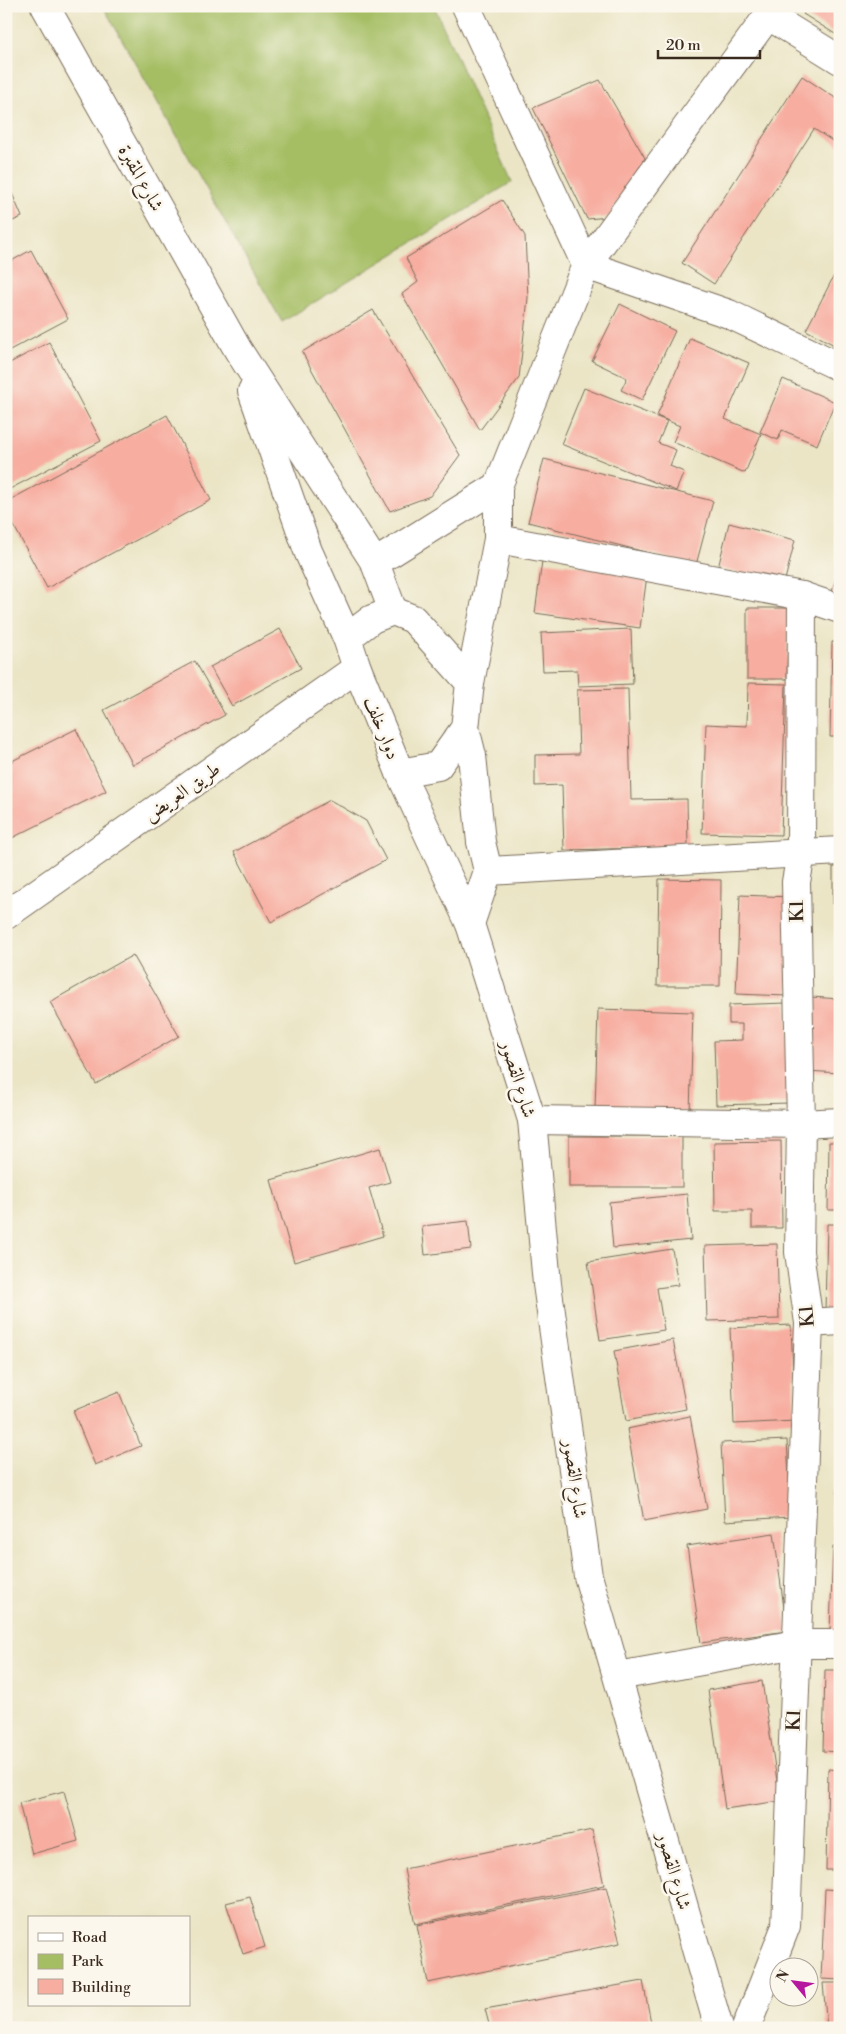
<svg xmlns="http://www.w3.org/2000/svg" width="846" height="2034" viewBox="0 0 846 2034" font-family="'Libre Bodoni',Amiri,serif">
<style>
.green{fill:#a5be64;stroke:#707441}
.building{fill:#f7aea1}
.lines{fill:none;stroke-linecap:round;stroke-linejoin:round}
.minor-casing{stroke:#796b59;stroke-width:30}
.tertiary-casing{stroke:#796b59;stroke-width:30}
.minor{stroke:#fff;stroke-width:28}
.tertiary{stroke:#fff;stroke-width:28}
.labels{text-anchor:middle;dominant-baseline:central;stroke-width:5;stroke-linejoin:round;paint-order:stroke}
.street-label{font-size:19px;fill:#3b2a1e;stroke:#fbf7ec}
</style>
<rect width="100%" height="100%" fill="#fbf7ec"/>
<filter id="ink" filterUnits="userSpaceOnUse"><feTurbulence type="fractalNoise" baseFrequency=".02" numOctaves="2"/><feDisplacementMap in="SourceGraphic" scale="10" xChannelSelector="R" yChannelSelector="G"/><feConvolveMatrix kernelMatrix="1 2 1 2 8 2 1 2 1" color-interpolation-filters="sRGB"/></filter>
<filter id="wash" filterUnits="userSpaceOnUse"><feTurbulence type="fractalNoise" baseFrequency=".0096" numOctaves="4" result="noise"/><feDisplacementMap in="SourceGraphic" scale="20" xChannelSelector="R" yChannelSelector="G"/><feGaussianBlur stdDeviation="1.12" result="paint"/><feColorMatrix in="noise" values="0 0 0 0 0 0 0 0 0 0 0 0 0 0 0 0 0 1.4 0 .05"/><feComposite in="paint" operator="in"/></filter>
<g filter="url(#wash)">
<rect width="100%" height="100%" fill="#ebe5c6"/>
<path class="green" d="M103 6H434L512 182 282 322Z"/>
<g id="blocks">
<g class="building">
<path d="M808 6H840V37L803 14Z"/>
<path d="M802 76 840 101V146L814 129 714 284 682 263Z"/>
<path d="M600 80 645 158 609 217 587 219 533 108Z"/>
<path d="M6 179 22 217 6 224Z"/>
<path d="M502 200 525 236 528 298 519 378 480 430 402 294 418 282 406 258Z"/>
<path d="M31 250 68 319 6 352V264Z"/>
<path d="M840 264V348L806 330Z"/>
<path d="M620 304 675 331 642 400 621 390 627 378 592 361Z"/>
<path d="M373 310 460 455 430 496 390 511 302 352Z"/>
<path d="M690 338 749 363 725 419 761 434 745 473 673 442 680 426 657 416Z"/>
<path d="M49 342 101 441 6 491V365Z"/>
<path d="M783 379 835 402 817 445 782 430 778 440 760 432Z"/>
<path d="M584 388 667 421 658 443 676 450 670 466 684 472 676 491 561 444Z"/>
<path d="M167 415 211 500 47 588 6 511V502Z"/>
<path d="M544 459 713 501 696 565 528 522Z"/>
<path d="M729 523 795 540 784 584 718 568Z"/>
<path d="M542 561 647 575 640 628 535 613Z"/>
<path d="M839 567 840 568V602L830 599Z"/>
<path d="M747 608H788L787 679H747Z"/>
<path d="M280 629 301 668 232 706 210 667Z"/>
<path d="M631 629 633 684 578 686 577 670 543 671 541 633Z"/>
<path d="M832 642H840V737H830Z"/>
<path d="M195 661 225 715 133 765 104 710Z"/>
<path d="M748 683 786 684 781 835 702 833 706 724 747 726Z"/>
<path d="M628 689 631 800 687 799 688 847 564 850 562 785 535 786V755L579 754 577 690Z"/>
<path d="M76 729 106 791 6 841V764Z"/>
<path d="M330 800 366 821 386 860 271 922 234 852Z"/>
<rect x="833" y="867" width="7" height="37"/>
<path d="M659 879 721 880 720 986H657Z"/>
<path d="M740 895 791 897 787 996 736 994Z"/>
<path d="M133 955 179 1036 96 1084 50 1002Z"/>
<path d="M811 997 840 999V1073L806 1071Z"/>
<path d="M787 1003 790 1103 716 1105 714 1041 742 1040V1024H729V1005Z"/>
<path d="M598 1009 693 1012 690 1112 595 1109Z"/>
<rect x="569" y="1136" width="113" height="51"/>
<path d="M781 1141 782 1228H752V1211H715L714 1142Z"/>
<path d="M829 1142H840V1210H828Z"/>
<path d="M380 1148 390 1182 369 1188 383 1236 294 1262 271 1180Z"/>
<path d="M687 1194 691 1240 613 1248 609 1202Z"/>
<path d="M468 1221 471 1249 425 1255 422 1226Z"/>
<path d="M827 1224H840V1312H825Z"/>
<path d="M777 1244 779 1319 707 1321 705 1246Z"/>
<path d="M672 1249 678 1285 657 1288 664 1330 600 1340 588 1262Z"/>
<path d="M791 1325 795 1421 734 1424 730 1328Z"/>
<path d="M673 1340 686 1409 626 1421 614 1351Z"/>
<path d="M119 1392 141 1446 95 1465 73 1411Z"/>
<path d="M690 1416 707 1509 644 1521 627 1429Z"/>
<path d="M787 1440 791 1517 725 1521 721 1443Z"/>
<path d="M838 1468H840V1542H836Z"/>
<path d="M774 1533 787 1631 701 1643 687 1546Z"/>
<path d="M833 1547H840V1631H830Z"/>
<path d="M825 1670H840V1752L823 1751Z"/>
<path d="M762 1681 780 1801 725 1809 708 1690Z"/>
<path d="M828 1769 840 1770V1870H826Z"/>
<path d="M64 1791 78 1841 32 1854 19 1803Z"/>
<path d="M592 1830 604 1885 415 1924 404 1869Z"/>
<path d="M606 1887 620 1943 428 1983 417 1925Z"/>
<path d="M825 1889 840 1890V1980L821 1979Z"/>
<path d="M250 1897 265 1947 243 1954 226 1903Z"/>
<path d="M643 1981 652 2028H490L485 2009Z"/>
<path d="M823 1983H840V2028H827Z"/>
</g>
</g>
</g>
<g filter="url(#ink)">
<use href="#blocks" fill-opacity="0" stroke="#796b59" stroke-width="1"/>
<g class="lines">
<defs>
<g id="minor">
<path d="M466 6 586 265 729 314 840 367"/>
<path d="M769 16 840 60"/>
<path d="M498 539 802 596 840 609"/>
<path d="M375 563 498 486"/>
<path d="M470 683 498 539V486L586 265 775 6"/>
<path d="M488 871 840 851"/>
<path d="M6 915 357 668"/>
<path d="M532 1120 801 1124 840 1122"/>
<path d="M809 1323 840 1321"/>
<path d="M618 1676 797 1644H840"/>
<path d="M746 2028 786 1926 809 1323 799 1252 801 1124 796 882 801 854 802 596"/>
</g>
<g id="tertiary">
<path d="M45 6 238 350 375 563 393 611"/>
<path d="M252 391 308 551 347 638"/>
<path d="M393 611 413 619 470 683 465 728 438 766 400 773 357 668 347 638 372 619Z"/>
<path d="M465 728 472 756 481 842 488 871 470 924"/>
<path d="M400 773 470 924 532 1120 547 1284 588 1576 719 2028"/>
</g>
</defs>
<use href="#minor" class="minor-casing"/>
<use href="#tertiary" class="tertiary-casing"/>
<use href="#minor" class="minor"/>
<use href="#tertiary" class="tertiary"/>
</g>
</g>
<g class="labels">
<g class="street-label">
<text transform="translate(141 178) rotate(61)">شارع المقبرة</text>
<text transform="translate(382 728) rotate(68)">دوار خلف</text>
<text transform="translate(182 792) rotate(-35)">طريق العريض</text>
<text transform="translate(797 911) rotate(-91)">K1</text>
<text transform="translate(518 1079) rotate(73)">شارع القصور</text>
<text transform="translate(807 1316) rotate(-95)">K1</text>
<text transform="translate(575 1479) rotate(82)">شارع القصور</text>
<text transform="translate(794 1720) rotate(-88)">K1</text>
<text transform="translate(674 1871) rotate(74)">شارع القصور</text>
</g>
</g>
<rect width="846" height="2034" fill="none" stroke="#fbf7ec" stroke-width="25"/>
<rect x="28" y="1916" width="162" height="90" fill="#fbf7ec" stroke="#aea59a"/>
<rect x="38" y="1933" width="25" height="8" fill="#ffffff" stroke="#aea59a"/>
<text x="72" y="1942" font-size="15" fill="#3b2a1e">Road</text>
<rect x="38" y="1954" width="25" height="15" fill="#a5be64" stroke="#aea59a"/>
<text x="72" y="1966" font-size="15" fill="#3b2a1e">Park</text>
<rect x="38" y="1979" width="25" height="15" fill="#f7aea1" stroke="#aea59a"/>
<text x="72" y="1992" font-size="15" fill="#3b2a1e">Building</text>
<g transform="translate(794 1982) rotate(299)"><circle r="24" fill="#fbf7ec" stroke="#aea59a"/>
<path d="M0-4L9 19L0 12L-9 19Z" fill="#b5179e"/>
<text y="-8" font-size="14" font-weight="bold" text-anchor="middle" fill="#3b2a1e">N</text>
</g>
<path d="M658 50v8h102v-8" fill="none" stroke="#3b2a1e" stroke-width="2.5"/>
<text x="666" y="50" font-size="15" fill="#3b2a1e" stroke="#fbf7ec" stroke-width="4" paint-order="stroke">20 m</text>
</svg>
